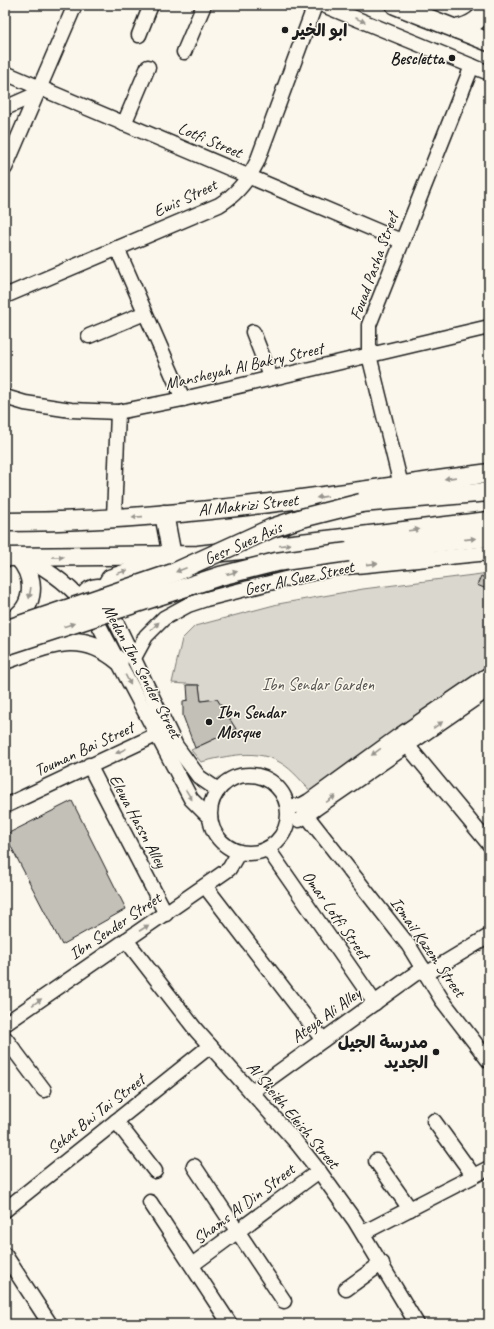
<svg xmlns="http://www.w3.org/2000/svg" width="494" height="1329" viewBox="0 0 494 1329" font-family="Caveat,'Playpen Sans Arabic',sans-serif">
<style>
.green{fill:#dad7ce;stroke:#7b7a75}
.building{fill:#c3c0b8;stroke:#1c1c1c}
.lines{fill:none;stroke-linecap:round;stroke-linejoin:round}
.minor-casing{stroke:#1c1c1c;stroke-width:17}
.major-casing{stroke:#1c1c1c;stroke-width:21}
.minor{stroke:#fbf7ec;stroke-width:14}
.major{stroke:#fbf7ec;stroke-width:18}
.major-bridge-casing{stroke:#1c1c1c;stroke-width:21;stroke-linecap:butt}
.major-bridge{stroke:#fbf7ec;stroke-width:18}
.oneway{fill:#97948e}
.poi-dot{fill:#1c1c1c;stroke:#fbf7ec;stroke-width:1.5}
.labels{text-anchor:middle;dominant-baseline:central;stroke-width:3;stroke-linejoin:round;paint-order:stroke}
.poi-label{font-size:17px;font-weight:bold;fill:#1c1c1c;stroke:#fbf7ec;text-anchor:start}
.street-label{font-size:17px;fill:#1c1c1c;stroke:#fbf7ec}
.park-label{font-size:17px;fill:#555451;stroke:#fbf7ec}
</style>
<rect width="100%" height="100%" fill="#fbf7ec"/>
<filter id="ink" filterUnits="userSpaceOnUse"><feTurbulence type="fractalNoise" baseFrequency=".025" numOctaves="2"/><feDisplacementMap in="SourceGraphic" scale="8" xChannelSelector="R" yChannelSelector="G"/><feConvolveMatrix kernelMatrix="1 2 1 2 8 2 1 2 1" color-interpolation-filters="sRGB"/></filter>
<g filter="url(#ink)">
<path class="green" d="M489 573V671L312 793C303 783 293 770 281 763 257 748 227 756 201 762L191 750 236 729 217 699 201 701 199 685 172 683 182 639 195 626 278 604 363 589Z"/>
<g class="building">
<path d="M481 576 489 580V590L477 585Z"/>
<path d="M187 685H199L201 701 217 699 236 729 195 748 183 716V701L188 700Z"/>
<path d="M72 801 126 909 62 945 5 835Z"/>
</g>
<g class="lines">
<defs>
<g id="minor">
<path d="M323 5 489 73"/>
<path d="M139 35 151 5"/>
<path d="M184 52 204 5"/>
<path d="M5 73 401 241"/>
<path d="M5 108 37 94"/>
<path d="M124 124 148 67"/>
<path d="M5 168 75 5"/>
<path d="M117 248 183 399"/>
<path d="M5 296 219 205C236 195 248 180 257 162L315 5"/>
<path d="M253 332 271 378"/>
<path d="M89 336 145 313"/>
<path d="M5 397 25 403 71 410 118 412 183 399 489 327"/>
<path d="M401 485 369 355V325L472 66"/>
<path d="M114 518 118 412"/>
<path d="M25 558C52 571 73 588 92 612L191 799 210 818"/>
<path d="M163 559 109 577 103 587 104 597 176 746 199 777 218 790"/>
<path d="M81 599C85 589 93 584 103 587"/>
<path d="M134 658 146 636 164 618 188 605 206 599 293 577 336 568 489 553"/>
<path d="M402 739 489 844"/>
<path d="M89 765 166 914"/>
<circle cx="249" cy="814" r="39"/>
<path d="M5 806 156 735"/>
<path d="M288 807 302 805 309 801 397 737 489 674"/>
<path d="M307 816 409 946 442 1000 489 1061"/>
<path d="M299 820 489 689"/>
<path d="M268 849 375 1003"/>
<path d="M205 886 323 1040"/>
<path d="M126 940 196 1030 296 1142 319 1171 355 1221 417 1324"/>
<path d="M426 974 489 936"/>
<path d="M5 1024 229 869 239 852"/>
<path d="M5 1038 44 1090"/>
<path d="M251 1092 423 968"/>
<path d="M116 1121 155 1171"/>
<path d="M434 1121 473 1175"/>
<path d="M376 1161 410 1209"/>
<path d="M194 1166 284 1301"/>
<path d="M150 1202 230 1324"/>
<path d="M5 1210 210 1046"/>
<path d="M363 1233 489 1168"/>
<path d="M5 1255 50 1324"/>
<path d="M192 1265 319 1171"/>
<path d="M346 1289 382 1263"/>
</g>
<g id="major">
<path d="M395 5 489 42"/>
<path d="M456 29C471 26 481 20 489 5"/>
<path d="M361 503 489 492"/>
<path d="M164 514 172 556"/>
<path d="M5 522C168 522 328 495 489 473"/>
<path d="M348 552 489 537"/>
<path d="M5 557 198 555 489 521"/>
<path d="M5 623C35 613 38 579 19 558"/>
<path d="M5 660C48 645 80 628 119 661"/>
</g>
</defs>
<use href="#minor" class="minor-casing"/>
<use href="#major" class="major-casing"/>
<use href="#minor" class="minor"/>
<use href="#major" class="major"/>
<defs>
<g id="major-bridge">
<path d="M5 630 173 573 272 528 302 518 361 503"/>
<path d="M5 646 220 576 276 562 348 552"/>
</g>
</defs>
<use href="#major-bridge" class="major-bridge-casing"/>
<use href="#major-bridge" class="major-bridge"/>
</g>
<defs><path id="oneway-solid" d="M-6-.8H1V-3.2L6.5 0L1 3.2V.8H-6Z"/></defs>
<g class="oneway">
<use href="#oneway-solid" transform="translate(360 20) rotate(22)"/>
<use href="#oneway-solid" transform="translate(450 478) rotate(172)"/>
<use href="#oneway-solid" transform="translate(322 497) rotate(172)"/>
<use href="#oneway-solid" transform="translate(137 517) rotate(176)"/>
<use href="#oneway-solid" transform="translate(414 530) rotate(-7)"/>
<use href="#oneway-solid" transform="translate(470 539) rotate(-6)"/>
<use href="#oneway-solid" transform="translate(285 545) rotate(-7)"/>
<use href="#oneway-solid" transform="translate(58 557)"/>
<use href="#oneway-solid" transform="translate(372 564) rotate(-6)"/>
<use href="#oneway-solid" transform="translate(181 570) rotate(159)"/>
<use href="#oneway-solid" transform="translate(122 572) rotate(-18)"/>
<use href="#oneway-solid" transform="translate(232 573) rotate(-15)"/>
<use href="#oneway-solid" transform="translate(30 593) rotate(99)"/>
<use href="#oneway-solid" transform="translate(69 625) rotate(-18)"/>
<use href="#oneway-solid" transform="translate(155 626) rotate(-45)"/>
<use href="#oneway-solid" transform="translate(128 680) rotate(63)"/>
<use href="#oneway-solid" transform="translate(438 725) rotate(-35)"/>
<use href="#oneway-solid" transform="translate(121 751) rotate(156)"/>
<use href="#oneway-solid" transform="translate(376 752) rotate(144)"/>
<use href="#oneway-solid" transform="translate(189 795) rotate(58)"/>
<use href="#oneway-solid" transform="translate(331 799) rotate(-35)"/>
<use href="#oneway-solid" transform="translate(144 928) rotate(-33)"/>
<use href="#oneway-solid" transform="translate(37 1002) rotate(-35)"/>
</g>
</g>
<g class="poi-dot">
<circle cx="285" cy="30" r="4"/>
<circle cx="452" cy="58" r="4"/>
<circle cx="209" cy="722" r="4"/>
<circle cx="436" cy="1052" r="4"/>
</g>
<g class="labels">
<g class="poi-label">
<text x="293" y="30">ابو الخير</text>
<text x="444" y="58" text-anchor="end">Bescletta</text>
<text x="217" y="712">Ibn Sendar<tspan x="217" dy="20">Mosque</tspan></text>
<text x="428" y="1042" text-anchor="end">مدرسة الجيل<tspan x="428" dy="20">الجديد</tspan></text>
</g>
<g class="street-label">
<text transform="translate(210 140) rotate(23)">Lotfi Street</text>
<text transform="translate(185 198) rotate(-25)">Ewis Street</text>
<text transform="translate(374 266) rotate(-70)">Fouad Pasha Street</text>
<text transform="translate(244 366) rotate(-13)">Mansheyah Al Bakry Street</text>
<text transform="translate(248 505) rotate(-6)">Al Makrizi Street</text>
<text transform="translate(243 543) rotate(-24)">Gesr Suez Axis</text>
<text transform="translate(299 578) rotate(-12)">Gesr Al Suez Street</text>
<text transform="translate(142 671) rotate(62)">Medan Ibn Sender Street</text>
<text transform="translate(84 749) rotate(-25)">Touman Bai Street</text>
<text transform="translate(138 821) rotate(62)">Elewa Hassn Alley</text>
<text transform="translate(336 915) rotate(55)">Omar Lotfi Street</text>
<text transform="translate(115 926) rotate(-34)">Ibn Sender Street</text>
<text transform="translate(428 947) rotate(55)">Ismail Kazem Street</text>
<text transform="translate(326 1015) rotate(-36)">Ateya Ali Alley</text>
<text transform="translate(96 1114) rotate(-38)">Sekat Bni Tai Street</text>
<text transform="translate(293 1115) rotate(50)">Al Sheikh Eleish Street</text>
<text transform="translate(244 1204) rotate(-37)">Shams Al Din Street</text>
</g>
<g class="park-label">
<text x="318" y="684">Ibn Sendar Garden</text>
</g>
</g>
<rect width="494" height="1329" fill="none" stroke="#fbf7ec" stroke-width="20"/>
<rect x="10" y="10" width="474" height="1309" fill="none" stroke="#1c1c1c" stroke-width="1.5" filter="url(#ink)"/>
</svg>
